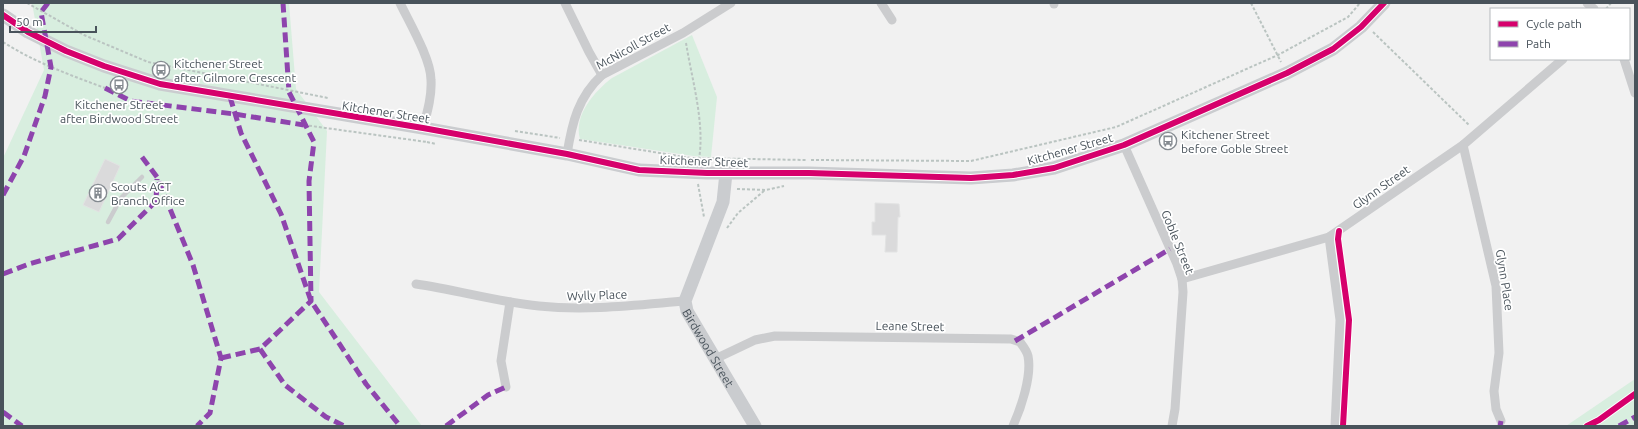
<svg xmlns="http://www.w3.org/2000/svg" width="1638" height="429" viewBox="0 0 1638 429" font-family="Ubuntu,sans-serif">
<style>
.green{fill:#d8eedf}
.building{fill:#dadadb;stroke:#e2e3e3}
.lines{fill:none;stroke-linecap:round;stroke-linejoin:round}
.path{stroke:#bac4c1;stroke-width:2;stroke-dasharray:3 2;stroke-linecap:butt}
.lane{stroke:#cbccce;stroke-width:4.5}
.street{stroke:#cbccce;stroke-width:9}
.secondary{stroke:#cacccf;stroke-width:13}
.quiet{stroke:#8e44ad;stroke-width:5;stroke-dasharray:10 5;stroke-linecap:butt}
.cycleway-casing{stroke:#fff;stroke-width:8}
.cycleway{stroke:#d6006c;stroke-width:6}
.labels{text-anchor:middle;dominant-baseline:central;stroke-width:3.5;stroke-linejoin:round;paint-order:stroke}
.street-label{font-size:12px;fill:#49535b;stroke:#fff}
.poi-label{font-size:12px;fill:#49535b;stroke:#fff;text-anchor:start}
</style>
<rect width="100%" height="100%" fill="#f1f1f1"/>
<g class="green">
<path d="M32 3H289L296 89 327 131 319 292 422 426H3V158L44 70Z"/>
<path d="M692 35 717 97 711 157 693 156 580 139C573 115 595 91 612 78Z"/>
<path d="M1635 379V426H1566Z"/>
</g>
<g class="building">
<path d="M105 159 120 166 99 212 83 205Z"/>
<path d="M875 203 899 204 900 217H898L897 252H885L886 235H872V222H875Z"/>
</g>
<g class="lines">
<g class="path">
<path d="M27 3 84 35 148 62 328 98"/>
<path d="M1251 3 1281 62"/>
<path d="M1606 9 1611 3"/>
<path d="M1373 32 1470 126"/>
<path d="M3 42C34 62 70 75 105 88"/>
<path d="M686 43C692 80 705 123 699 159"/>
<path d="M304 125 427 142"/>
<path d="M515 131 560 138"/>
<path d="M579 140 691 158 807 160"/>
<path d="M427 142 436 144"/>
<path d="M811 160 971 161 1116 127 1278 55 1348 17 1360 3"/>
<path d="M698 184 704 217"/>
<path d="M737 189 766 190 784 186"/>
<path d="M727 228 738 213 765 190"/>
</g>
<path class="lane" d="M108 222 121 198 142 177"/>
<g class="street">
<path d="M400 3C409 22 431 59 431 80 432 96 427 113 423 128"/>
<path d="M565 3 589 52 602 75"/>
<path d="M881 3 892 20"/>
<path d="M1054 3V4"/>
<path d="M1587 3 1594 9"/>
<path d="M1624 59 1635 93"/>
<path d="M1124 145 1177 264 1182 279 1183 292 1175 409 1172 426"/>
<path d="M1463 145 1496 286 1499 353 1494 391 1496 409 1501 421"/>
<path d="M567 154C572 123 578 97 602 75L683 33 731 3"/>
<path d="M1329 237 1340 320 1335 426"/>
<path d="M1182 279 1329 237 1463 145 1563 59"/>
<path d="M416 284C457 290 498 302 539 306 588 311 636 305 685 301"/>
<path d="M715 359 755 340 775 336 1011 339 1020 342C1023 346 1027 351 1028 356 1032 376 1021 408 1013 426"/>
<path d="M506 387 501 361 510 302"/>
</g>
<g class="secondary">
<path d="M3 15 28 32 66 51 104 66 160 84 423 128 567 154 639 170 707 173H809L971 178 1013 175 1054 168 1124 145 1287 73 1333 49 1361 27 1384 3"/>
<path id="s1" d="M726 173 723 202 685 301 687 311 755 426"/>
</g>
<g class="quiet">
<path d="M105 88 131 101 234 114 304 125"/>
<path d="M230 97 241 133 281 214 311 301 366 384 400 426"/>
<path d="M142 157 157 177 193 265 221 358 210 413 197 426"/>
<path d="M3 195 24 156 45 96 51 67 41 12 48 3"/>
<path d="M3 274 29 264 118 239 156 201 157 179"/>
<path d="M1015 341 1170 249"/>
<path d="M260 349 285 385 326 417 344 426"/>
<path d="M221 358 260 349 311 301 309 181 314 142 289 92 283 3"/>
<path d="M3 412 22 426"/>
<path d="M446 426 488 395 506 387"/>
<path d="M1500 426 1501 421"/>
<path d="M1619 426 1635 417"/>
</g>
<defs>
<g id="cycleway">
<path d="M3 15 28 32 66 51 104 66 160 84 423 128 567 154 639 170 707 173H809L971 178 1013 175 1054 168 1124 145 1287 73 1333 49 1361 27 1384 3"/>
<path d="M1339 231 1338 239 1349 320 1343 426"/>
<path d="M1587 426 1599 420 1635 394"/>
</g>
</defs>
<use href="#cycleway" class="cycleway-casing"/>
<use href="#cycleway" class="cycleway"/>
</g>
<defs>
<symbol id="bus-ring" viewBox="-11 -11 22 22"><circle r="9.5" fill="#fff" stroke="#848a90" stroke-width="1.5"/><path d="M-5-6H5V4H4V6H2V4H-2V6H-4V4H-5ZM-3.5-4V0h7V-4ZM-3.5 1.2v1.5H-2V1.2ZM2 1.2v1.5H3.5V1.2Z" fill="#848a90"/></symbol>
<symbol id="building-ring" viewBox="-11 -11 22 22"><circle r="9.5" fill="#fff" stroke="#848a90" stroke-width="1.5"/><path d="M-4-6H4V6H1V3H-1V6H-4ZM-2.5-4.3h1.7v1.8h-1.7ZM.8-4.3h1.7v1.8H.8ZM-2.5-1h1.7V.8h-1.7ZM.8-1h1.7V.8H.8Z" fill="#848a90"/></symbol>
</defs>
<g fill-rule="evenodd">
<use href="#bus-ring" x="151" y="60" width="20" height="20"/>
<use href="#bus-ring" x="109" y="75" width="20" height="20"/>
<use href="#bus-ring" x="1158" y="131" width="20" height="20"/>
<use href="#building-ring" x="88" y="183" width="20" height="20"/>
</g>
<g class="labels">
<g class="street-label">
<text transform="translate(633 46) rotate(-29)">McNicoll Street</text>
<text transform="translate(386 112) rotate(9)">Kitchener Street</text>
<text transform="translate(1070 149) rotate(-16)">Kitchener Street</text>
<text transform="translate(704 161) rotate(2)">Kitchener Street</text>
<text transform="translate(1381 187) rotate(-35)">Glynn Street</text>
<text transform="translate(1178 242) rotate(68)">Goble Street</text>
<text transform="translate(1505 280) rotate(81)">Glynn Place</text>
<text transform="translate(597 295) rotate(-2)">Wylly Place</text>
<text transform="translate(910 326) rotate(1)">Leane Street</text>
<text stroke="none"><textPath href="#s1" startOffset="188">Birdwood Street</textPath></text>
</g>
<g class="poi-label">
<text x="174" y="63">Kitchener Street<tspan x="174" dy="14">after Gilmore Crescent</tspan></text>
<text x="119" y="104" text-anchor="middle">Kitchener Street<tspan x="119" dy="14">after Birdwood Street</tspan></text>
<text x="1181" y="134">Kitchener Street<tspan x="1181" dy="14">before Goble Street</tspan></text>
<text x="111" y="186">Scouts ACT<tspan x="111" dy="14">Branch Office</tspan></text>
</g>
</g>
<rect width="1638" height="429" fill="none" stroke="#49535b" stroke-width="8"/>
<rect x="1490" y="8" width="140" height="52" fill="#ffffff" stroke="#b6babd"/>
<rect x="1498" y="21" width="20" height="6" fill="#d6006c" stroke="#b6babd"/>
<text x="1526" y="28" font-size="12" fill="#49535b">Cycle path</text>
<rect x="1498" y="41" width="20" height="6" fill="#8e44ad" stroke="#b6babd"/>
<text x="1526" y="48" font-size="12" fill="#49535b">Path</text>
<path d="M10 26v6h86v-6" fill="none" stroke="#49535b" stroke-width="2"/>
<text x="16" y="26" font-size="12" fill="#49535b" stroke="#ffffff" stroke-width="3" paint-order="stroke">50 m</text>
</svg>
